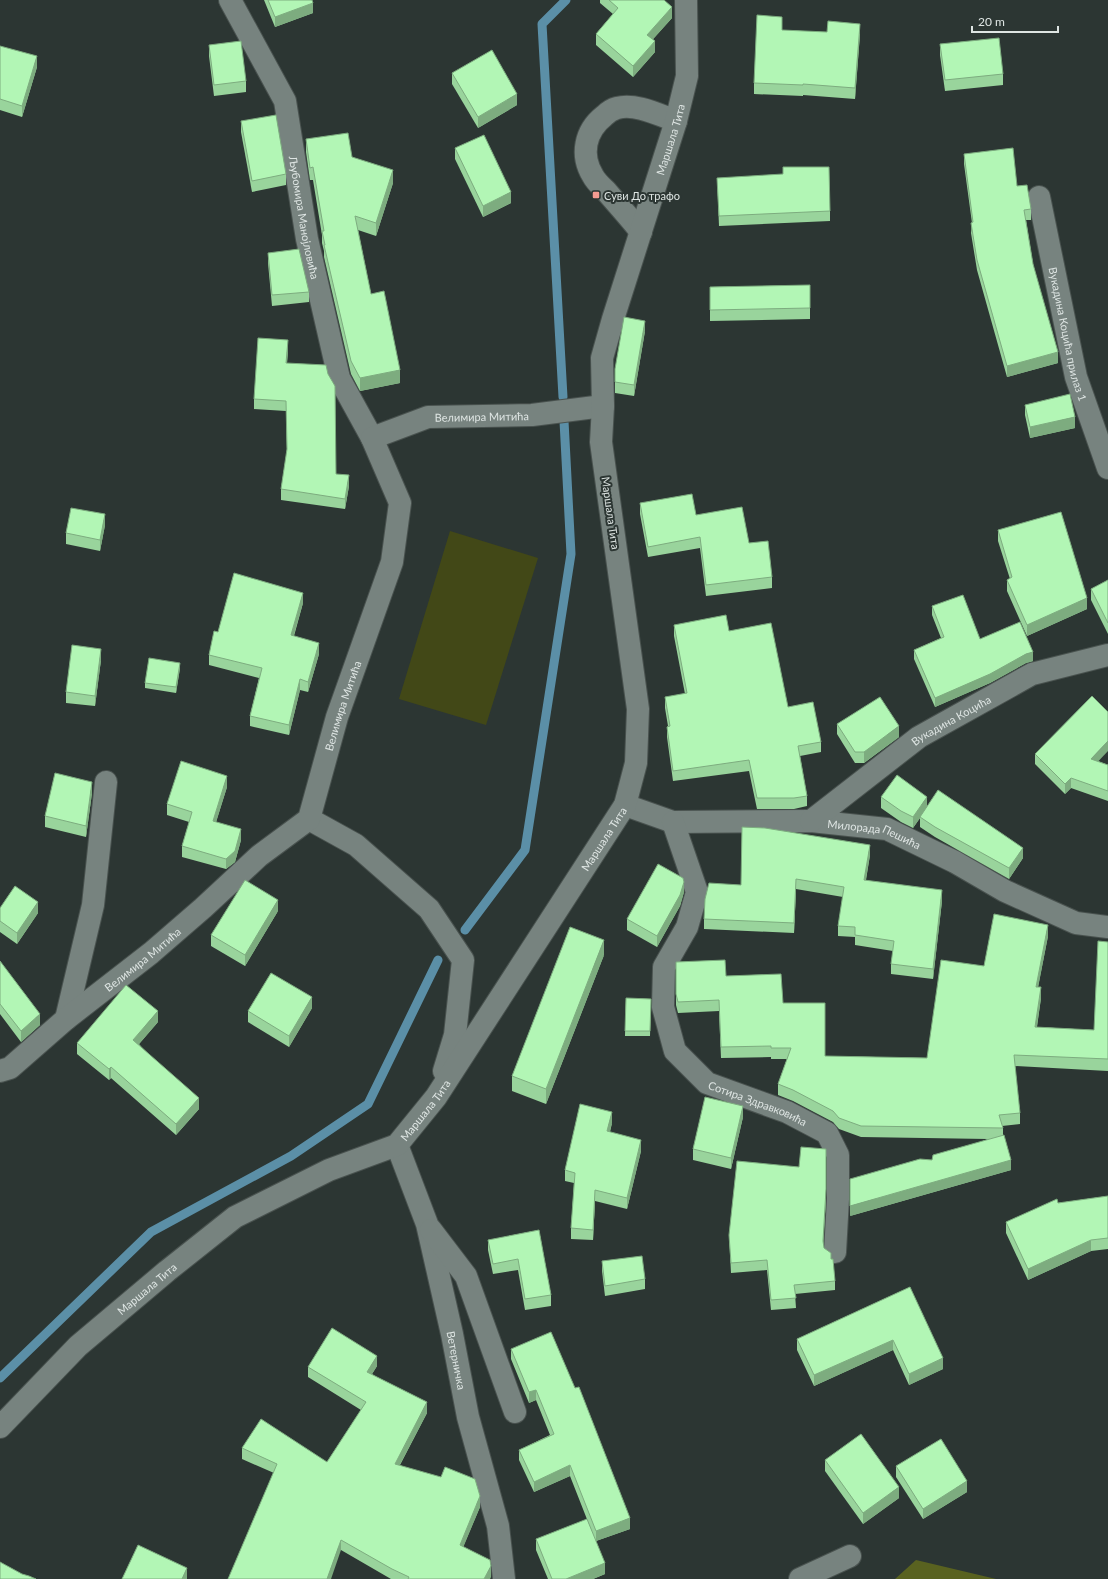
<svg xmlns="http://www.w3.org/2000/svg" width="1108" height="1579" viewBox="0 0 1108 1579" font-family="Lato,sans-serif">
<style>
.green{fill:#424817}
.forest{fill:#596220}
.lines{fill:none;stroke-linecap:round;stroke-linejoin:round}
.stream{stroke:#5b8fa7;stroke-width:9}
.minor-casing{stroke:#49524f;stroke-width:24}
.minor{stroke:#77837f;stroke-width:22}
.wall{fill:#99d49c}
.shaded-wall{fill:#7dac7f}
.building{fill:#b2f6b5;stroke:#7dac7f}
.poi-dot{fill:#f59c92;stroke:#2c3633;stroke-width:1.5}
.labels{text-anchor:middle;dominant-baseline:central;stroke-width:4;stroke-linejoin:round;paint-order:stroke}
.street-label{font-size:11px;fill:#dee5e3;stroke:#2c3633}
.poi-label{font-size:11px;fill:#dee5e3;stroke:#2c3633;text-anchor:start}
</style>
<rect width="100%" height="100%" fill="#2c3633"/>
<path class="green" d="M450 531 538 558 486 725 399 699Z"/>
<path class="forest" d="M916 1560 996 1579H895Z"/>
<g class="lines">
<g class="stream">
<path d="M563 397 542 24 566 0"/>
<path d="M465 930 525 850 571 554 564 421"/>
<path d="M0 1378 151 1232 291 1156 368 1104 438 960"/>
</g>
<defs>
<g id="minor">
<path id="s1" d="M230 0 285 101 307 239 339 378 372 438"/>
<path id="s2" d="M1039 197 1076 377 1108 468"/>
<path d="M641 232C630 218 618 205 607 192 602 187 596 182 593 176 580 155 585 131 604 116 607 113 613 109 617 108 636 103 659 115 676 121"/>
<path id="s3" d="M625 805 673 822 811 821 887 829 955 862 1005 891 1076 923 1108 927"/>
<path d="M309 819 356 845 429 909 463 960 455 1035 444 1071"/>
<path id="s4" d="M811 821 919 737 1032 674 1108 655"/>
<path id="s5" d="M673 822 697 892 687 927 664 967 663 1007 675 1051 707 1083 787 1112 827 1133 838 1155V1199L835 1252"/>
<path d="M66 1019 93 905 106 782"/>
<path id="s6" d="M0 1071 10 1068 66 1019 151 953 203 908 259 856 309 819 337 717 392 562 400 503 372 438 428 417 532 415 603 406"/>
<path id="s7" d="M397 1145 427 1224 452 1334 468 1417 498 1526 504 1579"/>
<path d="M431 1230 466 1276 515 1412"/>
<path id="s8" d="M0 1427 78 1346 167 1271 235 1217 329 1170 397 1145 436 1097 625 805 636 763 638 709 601 442 603 406 602 358 613 319 676 121 687 76 686 0"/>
<path d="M800 1579 850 1556"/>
</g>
</defs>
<use href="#minor" class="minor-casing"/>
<use href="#minor" class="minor"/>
</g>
<g class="wall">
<path d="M264 0H312L313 13 275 27Z"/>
<path d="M600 0H664L672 18 653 39 655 52 633 77 596 45V34L613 14 600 3Z"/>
<path d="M782 30 860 34 855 99 803 95V96L754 94V83Z"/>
<path d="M940 44 1003 74V85L945 91 940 55Z"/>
<path d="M209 45 246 81V92L214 96 209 56Z"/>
<path d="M0 46 37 67 22 117 0 110Z"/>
<path d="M452 73 517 105 478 128 452 84Z"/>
<path d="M241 121 286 174V185L252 192 241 132Z"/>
<path d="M306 139 352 157 393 183 376 236 358 230 371 294 400 383 360 391 351 374 324 257V251L322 243V235L313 180H310L306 152Z"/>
<path d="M455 148 511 203 483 217 455 159Z"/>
<path d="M964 154 1017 186 1031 209V220H1026L1033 264 1058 363 1007 377 977 270 971 233 972 223 964 164Z"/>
<path d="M717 178 830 211V221L719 226Z"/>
<path d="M268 253 309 292V302L272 306 268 263Z"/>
<path d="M810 285V319L710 321V287Z"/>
<path d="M645 331 634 396 615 393V369Z"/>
<path d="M288 351 287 363 336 474 349 486 345 509 281 500V489L287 450 286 411 254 409V399Z"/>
<path d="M1025 405 1075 428 1030 438 1025 415Z"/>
<path d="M640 503 696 515 749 543 772 577V588L706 596 700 548 648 557 640 514Z"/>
<path d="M105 525 100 551 66 544V533Z"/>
<path d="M998 530 1087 609 1027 636 1007 591V580L1010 579 998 541Z"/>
<path d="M1108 580V634L1091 600V589Z"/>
<path d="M303 603 294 636 319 654 308 692 300 690 289 735 250 726V716L259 678 209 665V655L218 632Z"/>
<path d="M932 606 980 639 1033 661 1026 663 990 683 935 707 914 659V650L941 638 932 615Z"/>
<path d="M674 625 729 631 788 707 821 742V752L800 756 807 796V806L794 809H757L749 771 673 781 667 737V727L668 726 665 708V697L685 694 674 636Z"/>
<path d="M101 660 95 706 66 703V692Z"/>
<path d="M180 668 176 693 145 688V683Z"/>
<path d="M837 724 899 737 864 763H855L837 734Z"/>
<path d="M1035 754 1098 761 1108 765V801L1071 788 1065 794 1035 764Z"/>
<path d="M227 787 216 822 241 840 235 862 226 869 182 857V846L189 822 167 815V804Z"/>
<path d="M92 793 86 837 45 827V816Z"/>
<path d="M881 797 927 806 1023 858 1009 879 935 837 920 827V818L913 828 901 822 881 808Z"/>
<path d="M870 855 866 880 942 901 933 979 891 974V964L893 951 855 945V937L838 936V926L843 897 796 889 794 933 704 929V919L741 885Z"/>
<path d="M684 892 680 906 657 947 627 930V919Z"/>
<path d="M0 908 38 913 17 944 0 932Z"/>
<path d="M278 911 245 966 211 946V935Z"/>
<path d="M1048 936 1038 987 1041 998 1037 1027 1094 1030 1108 942V1071L1015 1066 1020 1113V1124L1002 1126 1003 1128V1135L1011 1170 850 1216 932 1160 988 1139 861 1137 839 1129 833 1122 793 1101 778 1095V1084L787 1059H771V1057L721 1058 719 1011 678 1013 676 1005V994L726 976 783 1003 825 1056 927 1058 984 966Z"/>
<path d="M604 955 546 1104 512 1091V1076Z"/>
<path d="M0 961 40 1025 21 1042 0 1014Z"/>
<path d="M626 998 651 999 650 1036H625Z"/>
<path d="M312 1008 289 1047 248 1022V1011Z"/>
<path d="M158 1022 139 1044 199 1109 176 1135 111 1078 109 1080 77 1054V1043Z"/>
<path d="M743 1117 731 1169 693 1160V1149Z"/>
<path d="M612 1123 610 1132 641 1151 627 1209 595 1201 593 1240 571 1239V1228L574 1183 565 1181V1170Z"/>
<path d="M1108 1196V1249L1091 1251 1028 1280 1006 1233V1222L1058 1203Z"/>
<path d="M826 1199 823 1243 824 1248 831 1259 835 1281V1290L795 1294 796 1308 771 1310 767 1270 731 1273 729 1235Z"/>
<path d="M539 1230 551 1295V1306L525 1310 518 1270 493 1274 488 1250V1240Z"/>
<path d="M602 1261 645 1279V1289L605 1296 602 1271Z"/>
<path d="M910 1287 943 1369 909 1385 893 1350 814 1386 797 1350V1339Z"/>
<path d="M511 1349 630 1529 596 1541 605 1574 593 1579H548L536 1550V1539L592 1532 570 1476 534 1492 519 1460V1450L550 1435 536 1400 529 1403 511 1359Z"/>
<path d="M377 1366 372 1374 427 1413 400 1465 480 1507 463 1547 491 1576 490 1579H391L341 1550 274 1473 242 1459V1448L327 1462 361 1410 308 1377V1367Z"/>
<path d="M825 1460 899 1498 863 1524 825 1471Z"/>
<path d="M896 1466 967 1492 923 1519 896 1477Z"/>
</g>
<g class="shaded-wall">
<path d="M313 3V13L275 27V17Z"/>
<path d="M672 7V18L647 46V35Z"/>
<path d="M860 24V34L855 99V88Z"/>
<path d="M655 41V52L633 77V66Z"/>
<path d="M37 56V67L22 117V106Z"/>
<path d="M517 94V105L478 128V117Z"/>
<path d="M393 170V183L376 236V223Z"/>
<path d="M511 192V203L483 217V206Z"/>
<path d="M645 321V331L634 396V385Z"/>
<path d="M288 340V351L286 374V363Z"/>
<path d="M1058 352V363L1007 377V366Z"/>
<path d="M400 370V383L360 391V378Z"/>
<path d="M1075 417V428L1030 438V427Z"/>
<path d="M349 475V486L345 509V499Z"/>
<path d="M105 514V525L100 551V540Z"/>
<path d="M303 593V603L291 645V635Z"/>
<path d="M1087 598V609L1027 636V625Z"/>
<path d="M319 643V654L308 692V682Z"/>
<path d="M101 649V660L95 706V696Z"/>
<path d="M1033 652V661L1026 663 990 683 935 707V698L1026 654Z"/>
<path d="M180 663V668L176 693V687Z"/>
<path d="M300 679V690L289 735V725Z"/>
<path d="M899 726V737L864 763V752Z"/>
<path d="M1108 741V751L1091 769V759Z"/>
<path d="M227 776V787L213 832V821Z"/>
<path d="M1071 778V788L1065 794V784Z"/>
<path d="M92 782V793L86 837V826Z"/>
<path d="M927 797V808L920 817V818L913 828V817Z"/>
<path d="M241 829V840L235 862 226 869V859Z"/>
<path d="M870 845V855L864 890V880Z"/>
<path d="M1023 848V858L1009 879V868Z"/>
<path d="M796 879V889L794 933V923Z"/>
<path d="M684 882V892L680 906 657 947V936Z"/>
<path d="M942 890V901L933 979V969Z"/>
<path d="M278 900V911L245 966V955Z"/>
<path d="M38 902V913L17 944V933Z"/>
<path d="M1048 925V936L1036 998V987Z"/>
<path d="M604 940V955L546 1104V1089Z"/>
<path d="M1041 987V998L1035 1039V1027Z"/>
<path d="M312 997V1008L289 1047V1036Z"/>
<path d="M158 1011V1022L133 1051V1040Z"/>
<path d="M40 1014V1025L21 1042V1031Z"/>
<path d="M111 1067V1078L109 1080V1069Z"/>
<path d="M199 1098V1109L176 1135V1124Z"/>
<path d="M743 1106V1117L731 1169V1158Z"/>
<path d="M612 1112V1123L607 1142V1131Z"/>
<path d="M641 1140V1151L627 1209V1198Z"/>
<path d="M1011 1160V1170L850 1216V1206Z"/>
<path d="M826 1189V1199L823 1251V1241Z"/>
<path d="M595 1190V1201L593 1240V1230Z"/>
<path d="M1091 1240V1251L1028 1280V1269Z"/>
<path d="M893 1340V1350L814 1386V1375Z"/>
<path d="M377 1356V1366L367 1382V1372Z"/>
<path d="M943 1358V1369L909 1385V1374Z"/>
<path d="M536 1390V1400L529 1403V1392Z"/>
<path d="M427 1402V1413L395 1474V1464Z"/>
<path d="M570 1465V1476L534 1492V1482Z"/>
<path d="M967 1481V1492L923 1519V1509Z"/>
<path d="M899 1487V1498L863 1524V1513Z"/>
<path d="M480 1496V1507L460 1555V1545Z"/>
<path d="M630 1518V1529L596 1541V1531Z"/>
<path d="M341 1540V1550L331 1579H327Z"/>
<path d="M605 1563V1574L593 1579H566Z"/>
<path d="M491 1566V1576L490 1579H484Z"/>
<path d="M187 1568V1579H182Z"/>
</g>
<g class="building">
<path d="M268 0H312L313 3 275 17Z"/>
<path d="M609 0H664L672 7 647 35 655 41 633 66 596 34 618 8Z"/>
<path d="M757 15 782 17V30L827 32 828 21 860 24 855 88 803 84V85L754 83Z"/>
<path d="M999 38 1003 74 945 80 940 44Z"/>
<path d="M241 41 246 81 214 85 209 45Z"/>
<path d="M0 46 37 56 22 106 0 99Z"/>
<path d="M492 50 517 94 478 117 452 73Z"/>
<path d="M276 115 286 174 252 181 241 121Z"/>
<path d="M348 133 352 157 393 170 376 223 355 216 371 294 384 291 400 370 360 378 351 361 324 245H325L322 231H324L313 167 310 168 306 139Z"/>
<path d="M484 135 511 192 483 206 455 148Z"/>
<path d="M1013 148 1017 186 1027 185 1031 209 1024 210 1033 264 1058 352 1007 366 977 260 971 223 973 222 964 154Z"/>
<path d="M783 167H829L830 211 719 216 717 178 783 174Z"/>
<path d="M299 249 309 292 272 295 268 253Z"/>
<path d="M810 285V308L710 310V287Z"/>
<path d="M624 317 645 321 634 385 615 382V369Z"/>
<path d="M258 338 288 340 286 363 326 365 328 374 335 386 336 474 349 475 345 499 281 489 287 449 286 401 254 399Z"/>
<path d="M1070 394 1075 417 1030 427 1025 405Z"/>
<path d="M692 494 696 515 742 507 749 543 768 541 772 577 706 585 700 537 648 547 640 503Z"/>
<path d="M71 508 105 514 100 540 66 533Z"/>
<path d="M1061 512 1087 598 1027 625 1007 580 1012 577 998 530Z"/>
<path d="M234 573 303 593 291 635 319 643 308 682 300 679 289 725 250 716 262 668 209 655 214 631 218 632Z"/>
<path d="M1108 580V623L1091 589Z"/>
<path d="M963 595 980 639 1020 622 1033 652 1026 654 990 674 935 698 914 650 944 637 932 606Z"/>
<path d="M726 615 729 631 771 623 788 707 813 702 821 742 798 746 807 796 794 798H757L749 760 673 771 667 727 670 726 665 697 687 693 674 625Z"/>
<path d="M72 645 101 649 95 696 66 692Z"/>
<path d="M149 658 180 663 176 687 145 683Z"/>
<path d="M1092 696 1108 712V741L1091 759 1108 765V791L1071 778 1065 784 1035 754Z"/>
<path d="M880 697 899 726 864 752H855L837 724Z"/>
<path d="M181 761 227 776 213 821 241 829 235 851 226 859 182 846 192 812 167 804Z"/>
<path d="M55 773 92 782 86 826 45 816Z"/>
<path d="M897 775 927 797 913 817 901 811 881 797Z"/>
<path d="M938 790 1023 848 1009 868 935 827 920 817Z"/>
<path d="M742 827 765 828 870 845 864 880 942 890 933 969 891 964 894 941 855 935V927L838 926 844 887 796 879 794 923 704 919 705 899 709 883 741 885Z"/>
<path d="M658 864 683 878 684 882 680 895 657 936 627 919Z"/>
<path d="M245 880 278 900 245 955 211 935Z"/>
<path d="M15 886 38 902 17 933 0 921V908Z"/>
<path d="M994 914 1048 925 1036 987H1041L1035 1027 1094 1030 1098 941 1108 942V1059L1014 1055 1020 1113 999 1115 1003 1128 861 1126 839 1118 833 1111 793 1090 778 1084 791 1048H771V1046L721 1047 719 1000 678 1002 676 994V962L725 960 726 976 781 974 783 1003H825V1056L927 1058 941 960 984 966Z"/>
<path d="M570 927 604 940 546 1089 512 1076Z"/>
<path d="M0 961 40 1014 21 1031 0 1004Z"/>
<path d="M271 973 312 997 289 1036 248 1011Z"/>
<path d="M126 985 158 1011 133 1040 199 1098 176 1124 111 1067 109 1069 77 1043Z"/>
<path d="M626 998 651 999 650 1031H625Z"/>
<path d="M705 1097 743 1106 731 1158 693 1149Z"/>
<path d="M580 1104 612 1112 607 1131 641 1140 627 1198 595 1190 593 1230 571 1228 575 1173 565 1170Z"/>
<path d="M1004 1135 1011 1160 850 1206V1179L920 1159 932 1160 933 1155Z"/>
<path d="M801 1147 826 1149V1189L823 1241 824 1248 831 1253V1259H833L835 1281 794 1285 796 1298 771 1300 767 1260 731 1263 729 1235 737 1161 799 1167Z"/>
<path d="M1108 1196V1238L1091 1240 1028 1269 1006 1222 1057 1199 1058 1203Z"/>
<path d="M539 1230 551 1295 525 1299 518 1259 493 1264 488 1240Z"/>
<path d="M642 1256 645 1279 605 1286 602 1261Z"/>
<path d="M910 1287 943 1358 909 1374 893 1340 814 1375 797 1339Z"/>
<path d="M332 1328 377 1356 367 1372 427 1402 395 1464 441 1477 445 1467 475 1479 480 1496 460 1545 490 1560 491 1566 484 1579H408L409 1577 392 1569 341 1540 327 1579H228L277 1464 242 1448 261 1419 327 1462 366 1402 308 1367Z"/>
<path d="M551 1332 575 1388 579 1387 630 1518 596 1531 570 1465 534 1482 519 1450 554 1434 536 1390 529 1392 511 1349Z"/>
<path d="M861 1434 899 1487 863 1513 825 1460Z"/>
<path d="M941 1439 967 1481 923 1509 896 1466Z"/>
<path d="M587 1519 605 1563 566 1579H552L536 1539Z"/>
<path d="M138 1545 187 1568 182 1579H122Z"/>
<path d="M0 1562 22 1574 29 1576 36 1579H0Z"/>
</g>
<rect class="poi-dot" x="592" y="191" width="8" height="8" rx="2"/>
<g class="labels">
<g class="street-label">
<text stroke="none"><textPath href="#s8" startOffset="1583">Маршала Тита</textPath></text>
<text stroke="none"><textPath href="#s1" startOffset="233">Љубомира Манојловића</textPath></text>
<text stroke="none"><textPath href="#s2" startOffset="140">Вукадина Коцића прилаз 1</textPath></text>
<text stroke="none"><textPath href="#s6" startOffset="914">Велимира Митића</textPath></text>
<text transform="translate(611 513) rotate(82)">Маршала Тита</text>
<text stroke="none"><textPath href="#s6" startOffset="518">Велимира Митића</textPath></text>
<text stroke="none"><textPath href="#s4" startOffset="173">Вукадина Коцића</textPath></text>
<text stroke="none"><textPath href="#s3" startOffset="254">Милорада Пешића</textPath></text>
<text stroke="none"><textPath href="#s8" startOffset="863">Маршала Тита</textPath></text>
<text stroke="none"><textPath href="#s6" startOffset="182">Велимира Митића</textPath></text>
<text stroke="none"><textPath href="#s5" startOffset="342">Сотира Здравковића</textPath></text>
<text stroke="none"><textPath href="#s8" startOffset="538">Маршала Тита</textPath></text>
<text stroke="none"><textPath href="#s8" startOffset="202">Маршала Тита</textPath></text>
<text stroke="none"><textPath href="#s7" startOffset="224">Ветерничка</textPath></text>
</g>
<g class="poi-label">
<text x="604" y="195">Суви До трафо</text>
</g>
</g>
<path d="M972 26v6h86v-6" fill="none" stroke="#dee5e3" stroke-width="2"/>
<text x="978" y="26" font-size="12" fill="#dee5e3" stroke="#2c3633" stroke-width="3" paint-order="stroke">20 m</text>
</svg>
